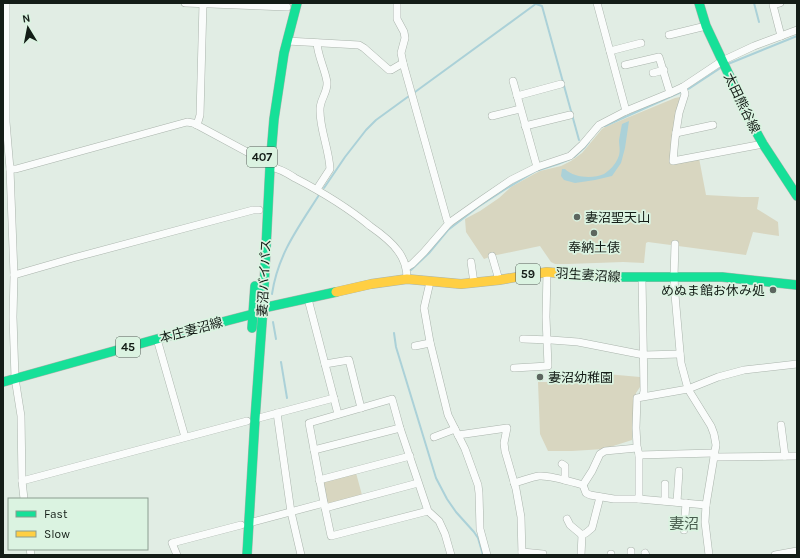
<svg xmlns="http://www.w3.org/2000/svg" width="800" height="558" viewBox="0 0 800 558" font-family="Karla,'Noto Sans JP',sans-serif">
<style>
.green{fill:#d8d6c0}
.water{fill:#abd1d8}
.lines{fill:none;stroke-linecap:round;stroke-linejoin:round}
.stream{stroke:#abd1d8;stroke-width:2}
.street-casing{stroke:#aab4ac;stroke-width:8}
.fast-casing{stroke:#aab4ac;stroke-width:10}
.slow-casing{stroke:#aab4ac;stroke-width:10}
.street{stroke:#fafcfb;stroke-width:7}
.fast{stroke:#16e098;stroke-width:9}
.slow{stroke:#ffcf43;stroke-width:9}
.poi-dot{fill:#5c665f;stroke:#dbf3e1;stroke-width:1.5}
.labels{text-anchor:middle;dominant-baseline:central;stroke-width:3.5;stroke-linejoin:round;paint-order:stroke}
.shield{fill:#dbf3e1;stroke:#505d54;stroke-width:1}
.shield-label{font-size:12px;font-weight:bold;fill:#141d17}
.street-label{font-size:13px;fill:#141d17;stroke:#dbf3e1}
.poi-label{font-size:13px;fill:#141d17;stroke:#dbf3e1;text-anchor:start}
.quarter-label{font-size:15px;fill:#485c4e;stroke:#dbf3e1}
</style>
<rect width="100%" height="100%" fill="#e1ede4"/>
<g class="green">
<path d="M680 97 672 136 671 163 699 158 706 195 742 197H759L757 209 778 222 779 236 753 232 746 255 648 242 646 243 644 263 623 262 568 264H555L551 262 540 246 492 256 484 259 466 232 465 219 480 211 499 198 511 187 534 174 540 171 561 166 571 161 582 153 602 129 605 127 675 98Z"/>
<path d="M584 372 640 377V387L636 393 632 440 604 449 572 451H548L540 434 538 382H583Z"/>
<path d="M356 473 362 495 327 505 323 481Z"/>
</g>
<path class="water" d="M629 121 625 148 621 163 612 176 595 180 575 183 564 180 561 176 562 169H565C574 178 593 179 604 174 610 170 615 165 618 158 621 152 619 146 619 140 620 135 621 129 622 124Z"/>
<g class="lines">
<g class="stream">
<path d="M754 3 759 22"/>
<path d="M536 4 542 6 579 140"/>
<path d="M728 64 797 36"/>
<path d="M415 92 537 3"/>
<path d="M605 126 690 88 722 67"/>
<path d="M574 157 585 147 589 142"/>
<path d="M324 188 345 157 366 130 376 120 409 96"/>
<path d="M411 270 429 253 448 230 478 207 504 190 536 171 558 164 570 159"/>
<path d="M272 294C278 254 298 228 319 195"/>
<path d="M273 322 276 339"/>
<path d="M394 333 396 347 436 478 447 499 456 512 474 532 478 538 483 555"/>
<path d="M281 362 287 398"/>
</g>
<defs>
<g id="street">
<path d="M6 3V122L10 169 14 275 13 317 15 378 21 416 22 481 24 499"/>
<path d="M185 3 287 7"/>
<path d="M397 3V19L404 32 405 38 401 53 403 63 447 220 449 223"/>
<path d="M597 3 626 111"/>
<path d="M780 3 773 5 781 36"/>
<path d="M669 35 706 26"/>
<path d="M287 41 359 45 364 48 389 70H391L403 63"/>
<path d="M317 43C318 57 325 69 327 82 328 93 319 100 320 111 320 130 329 149 330 169L317 189"/>
<path d="M610 51 641 43"/>
<path d="M625 65 659 57 670 93"/>
<path d="M653 73 664 70"/>
<path d="M513 81 537 167"/>
<path d="M683 87 685 94 679 113 675 139 673 161 763 144"/>
<path d="M517 96 561 84"/>
<path d="M492 116 520 109"/>
<path d="M197 125 200 115 203 3"/>
<path d="M525 126 570 115"/>
<path d="M676 133 713 125"/>
<path d="M270 167C279 168 287 173 295 178 322 192 347 207 370 226 380 233 391 241 398 251 405 260 407 268 407 279"/>
<path d="M10 169H16L187 122 193 123 197 125 262 160"/>
<path d="M675 244 674 277 675 295 681 363 688 389 711 426 714 434 716 445 706 505 705 522 709 555"/>
<path d="M492 256 499 280"/>
<path d="M471 262 474 283"/>
<path d="M407 267 412 264 424 252 449 223 483 199 511 180 537 167 570 156 582 145 599 125 626 111 670 93 683 87 722 61 754 46 797 30"/>
<path d="M14 275 73 258 253 210H259"/>
<path d="M642 278 644 391 643 396"/>
<path d="M430 282 424 308 430 342 448 415 465 449 478 485 479 493 480 529 487 555"/>
<path d="M308 299 338 414"/>
<path d="M157 339 185 437"/>
<path d="M523 339 551 340 578 342 644 355 680 354"/>
<path d="M415 346 430 343"/>
<path d="M325 364 349 360 361 408"/>
<path d="M514 368 548 366 546 317 547 272"/>
<path d="M277 413 291 512 301 555"/>
<path d="M255 419 334 398"/>
<path d="M781 425 785 456"/>
<path d="M458 435 507 428 504 443 505 451 516 489 521 517 522 555"/>
<path d="M434 437 455 429"/>
<path d="M314 450 400 428"/>
<path d="M639 455 714 453"/>
<path d="M714 457 797 456"/>
<path d="M562 464 565 466V480"/>
<path d="M319 480 410 456"/>
<path d="M22 481 247 421"/>
<path d="M514 483C522 481 531 477 539 476 550 475 572 482 583 485L586 493 590 495 614 499H639L706 505"/>
<path d="M583 485 592 471 600 454 605 451 637 448"/>
<path d="M639 499V455L637 446 636 428 637 398 688 389 718 377 744 370 797 364"/>
<path d="M665 501V484"/>
<path d="M677 502 679 471"/>
<path d="M325 508 418 483"/>
<path d="M428 511 331 536 324 503 309 423 392 399 400 428 428 511 439 521 445 534 451 555"/>
<path d="M567 519 570 525 582 535"/>
<path d="M249 523 324 503"/>
<path d="M684 530 686 503"/>
<path d="M30 549 31 555"/>
<path d="M522 552 543 554"/>
<path d="M645 553 646 555"/>
<path d="M177 555 172 543 241 525"/>
<path d="M581 555 582 535 586 533 592 528 600 497"/>
<path d="M611 555V554"/>
<path d="M631 555V551"/>
<path d="M775 555 797 551V553"/>
</g>
<g id="fast">
<path d="M699 3 706 26 753 126 763 144 797 196"/>
<path d="M598 277H722L797 285"/>
<path d="M252 328 255 286"/>
<path d="M3 382 157 339 253 314 263 308 336 292"/>
<path d="M247 555 255 419 263 308 270 167 274 119 284 53 297 3"/>
</g>
<path id="slow" d="M336 292 371 284 407 279 461 284 499 280 547 272 598 277"/>
</defs>
<use href="#street" class="street-casing"/>
<use href="#fast" class="fast-casing"/>
<use href="#slow" class="slow-casing"/>
<use href="#street" class="street"/>
<use href="#fast" class="fast"/>
<use href="#slow" class="slow"/>
</g>
<g class="poi-dot">
<circle cx="577" cy="217" r="4"/>
<circle cx="594" cy="233" r="4"/>
<circle cx="773" cy="290" r="4"/>
<circle cx="540" cy="377" r="4"/>
</g>
<g class="labels">
<g class="shield">
<rect x="247" y="147" width="30" height="20" rx="3"/>
<rect x="516" y="264" width="24" height="20" rx="3"/>
<rect x="116" y="337" width="24" height="20" rx="3"/>
</g>
<g class="shield-label">
<text x="262" y="157">407</text>
<text x="528" y="274">59</text>
<text x="128" y="347">45</text>
</g>
<g class="street-label">
<text transform="translate(742 103) rotate(64)">太田熊谷線</text>
<text transform="translate(588 275) rotate(4)">羽生妻沼線</text>
<text transform="translate(264 278) rotate(-87)">妻沼バイパス</text>
<text transform="translate(191 330) rotate(-15)">本庄妻沼線</text>
</g>
<g class="poi-label">
<text x="585" y="217">妻沼聖天山</text>
<text x="594" y="247" text-anchor="middle">奉納土俵</text>
<text x="765" y="290" text-anchor="end">めぬま館お休み処</text>
<text x="548" y="377">妻沼幼稚園</text>
</g>
<g class="quarter-label">
<text x="684" y="524">妻沼</text>
</g>
</g>
<rect width="800" height="558" fill="none" stroke="#141d17" stroke-width="8"/>
<rect x="8" y="498" width="140" height="52" fill="#dbf3e1" stroke="#8b9d90"/>
<rect x="16" y="511" width="20" height="6" fill="#16e098" stroke="#8b9d90"/>
<text x="44" y="518" font-size="12" fill="#141d17">Fast</text>
<rect x="16" y="531" width="20" height="6" fill="#ffcf43" stroke="#8b9d90"/>
<text x="44" y="538" font-size="12" fill="#141d17">Slow</text>
<g transform="translate(28 28) rotate(350)" stroke="#dbf3e1" stroke-width="3" paint-order="stroke">
<path d="M0-3L7 15L0 10L-7 15Z" fill="#141d17"/>
<text y="-6" font-size="11" font-weight="bold" text-anchor="middle" fill="#141d17">N</text>
</g>
</svg>
